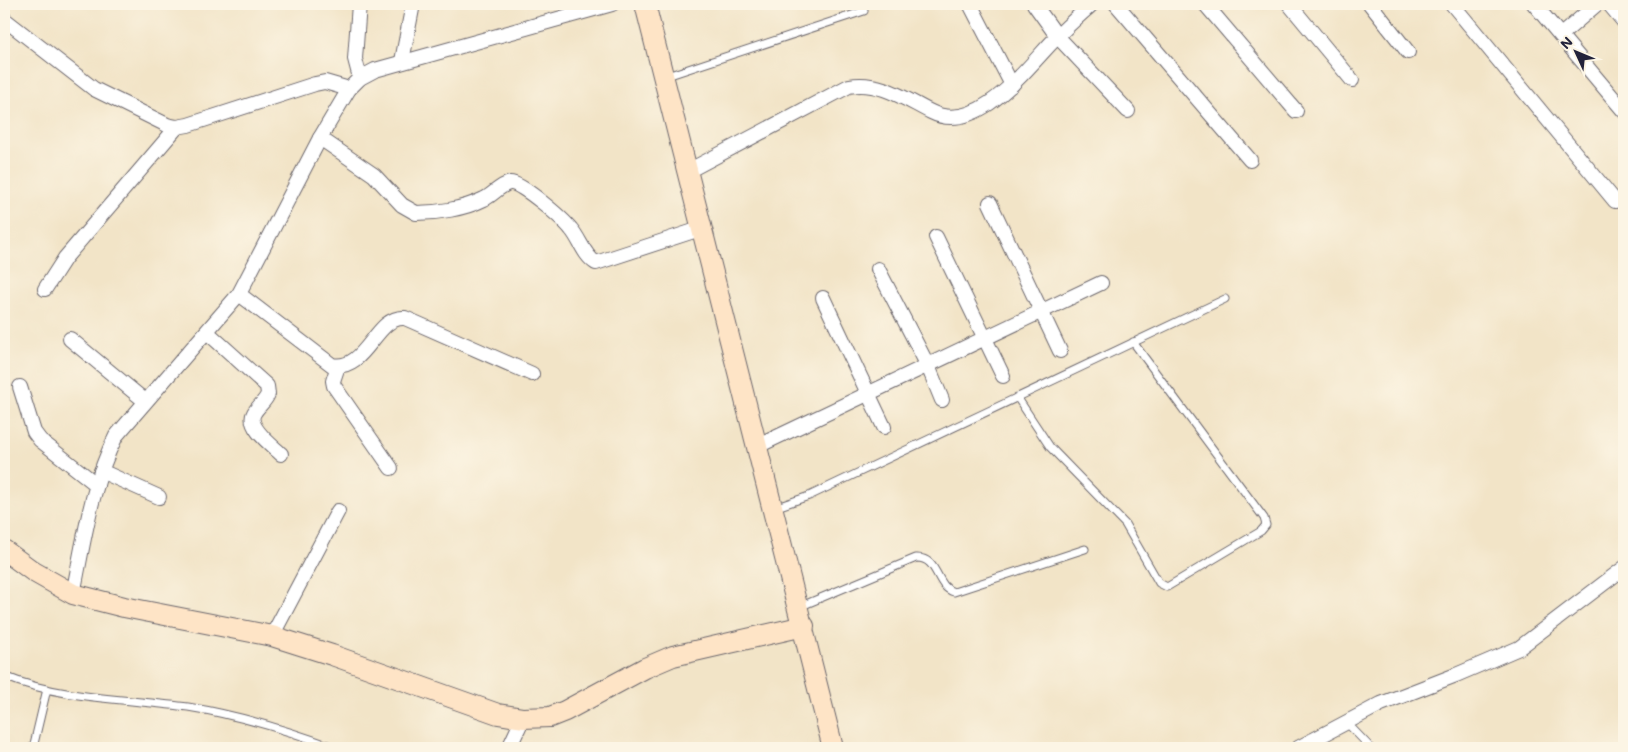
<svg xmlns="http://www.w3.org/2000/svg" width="1628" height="752" viewBox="0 0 1628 752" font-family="Mali,sans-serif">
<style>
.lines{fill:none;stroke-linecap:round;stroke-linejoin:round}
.service-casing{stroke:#6b666c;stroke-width:9}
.minor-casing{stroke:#6b666c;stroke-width:16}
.secondary-casing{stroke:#6b666c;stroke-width:22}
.service{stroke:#fff;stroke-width:7}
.minor{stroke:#fff;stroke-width:14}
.secondary{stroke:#fee4c6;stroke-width:20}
</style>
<rect width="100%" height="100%" fill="#fcf5e5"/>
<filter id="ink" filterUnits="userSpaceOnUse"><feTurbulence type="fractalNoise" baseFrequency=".02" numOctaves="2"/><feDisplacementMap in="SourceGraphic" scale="10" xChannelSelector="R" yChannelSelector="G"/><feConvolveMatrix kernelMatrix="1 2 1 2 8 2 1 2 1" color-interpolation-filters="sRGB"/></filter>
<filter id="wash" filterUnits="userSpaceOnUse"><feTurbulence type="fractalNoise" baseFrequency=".0096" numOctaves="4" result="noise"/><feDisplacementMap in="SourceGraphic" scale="20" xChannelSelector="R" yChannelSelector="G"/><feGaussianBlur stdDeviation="1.12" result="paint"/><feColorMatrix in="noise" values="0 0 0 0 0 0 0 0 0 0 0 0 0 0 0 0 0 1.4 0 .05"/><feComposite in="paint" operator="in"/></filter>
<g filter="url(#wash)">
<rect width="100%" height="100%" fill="#f2e4c7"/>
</g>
<g filter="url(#ink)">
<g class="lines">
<defs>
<g id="service">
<path d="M664 77 864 11"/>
<path d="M1017 397 1050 447 1125 524 1159 583 1167 587 1261 531 1266 525 1264 518 1133 342"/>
<path d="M774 508 809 496 1225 299"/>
<path d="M799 607 916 558C939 557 935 587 954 592L1085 549"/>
<path d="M4 676C59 699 129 699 188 707 239 715 287 730 336 748"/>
<path d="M1346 722 1371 748"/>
<path d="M33 748 47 689"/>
</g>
<g id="minor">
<path d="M359 4 355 59 360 78"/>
<path d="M970 4 1012 85"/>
<path d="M1034 4 1057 36 1128 111"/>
<path d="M1116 4 1250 160"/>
<path d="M1205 4 1296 111"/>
<path d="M1289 4 1352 80"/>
<path d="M1370 4 1408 52"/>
<path d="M1452 4 1615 201"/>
<path d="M1534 4 1624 111"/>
<path d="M1609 4 1624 22"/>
<path d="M4 19 94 89 167 125 177 127 188 125 315 84 325 82 349 89"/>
<path d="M1561 35 1597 4"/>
<path d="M402 61 413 4"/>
<path d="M320 138 374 175 402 205 416 213C437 213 464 209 484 199 493 195 500 185 510 183 521 182 563 219 571 229 580 239 584 256 596 263L703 228"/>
<path d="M688 171 849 86C879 80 905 99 931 112 978 136 1027 67 1056 38 1067 26 1080 15 1092 4"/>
<path d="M990 203 1060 351"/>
<path d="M936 237 1003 376"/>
<path d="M878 269 928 366 942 400"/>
<path d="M45 289 65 258 177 127"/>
<path d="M239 294 332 365C367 372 375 315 405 318L532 374"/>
<path d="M823 298 884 427"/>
<path d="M207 332 267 386 268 394C265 402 258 406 254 413 246 427 273 446 281 454"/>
<path d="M70 339 145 401"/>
<path d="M338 366 333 381 334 386 391 468"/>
<path d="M20 387 34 432 40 440 97 485"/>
<path d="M758 446 1101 283"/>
<path d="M101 471 159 497"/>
<path d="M73 594C84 541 91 485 116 436L239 294 320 138 349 89 360 78 375 70 612 4"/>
<path d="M272 636 338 511"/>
<path d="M509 748 523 718"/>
<path d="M1298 748 1381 704 1456 675 1519 648 1624 568"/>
</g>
<g id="secondary">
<path d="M645 4 833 748"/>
<path d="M4 550 34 572 73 594 124 607 272 636 332 655 498 714 523 718 550 717 565 711 645 668 673 656 804 626"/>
</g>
</defs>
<use href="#service" class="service-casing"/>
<use href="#minor" class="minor-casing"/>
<use href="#secondary" class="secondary-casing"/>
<use href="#service" class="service"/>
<use href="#minor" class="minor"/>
<use href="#secondary" class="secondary"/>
</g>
</g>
<rect width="1628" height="752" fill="none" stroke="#fcf5e5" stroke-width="20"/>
<g transform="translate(1576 52) rotate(314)" stroke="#fcf5e5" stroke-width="4" paint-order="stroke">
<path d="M0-4L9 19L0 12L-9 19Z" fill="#22223b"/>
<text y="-8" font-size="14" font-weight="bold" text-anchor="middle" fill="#22223b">N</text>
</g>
</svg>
